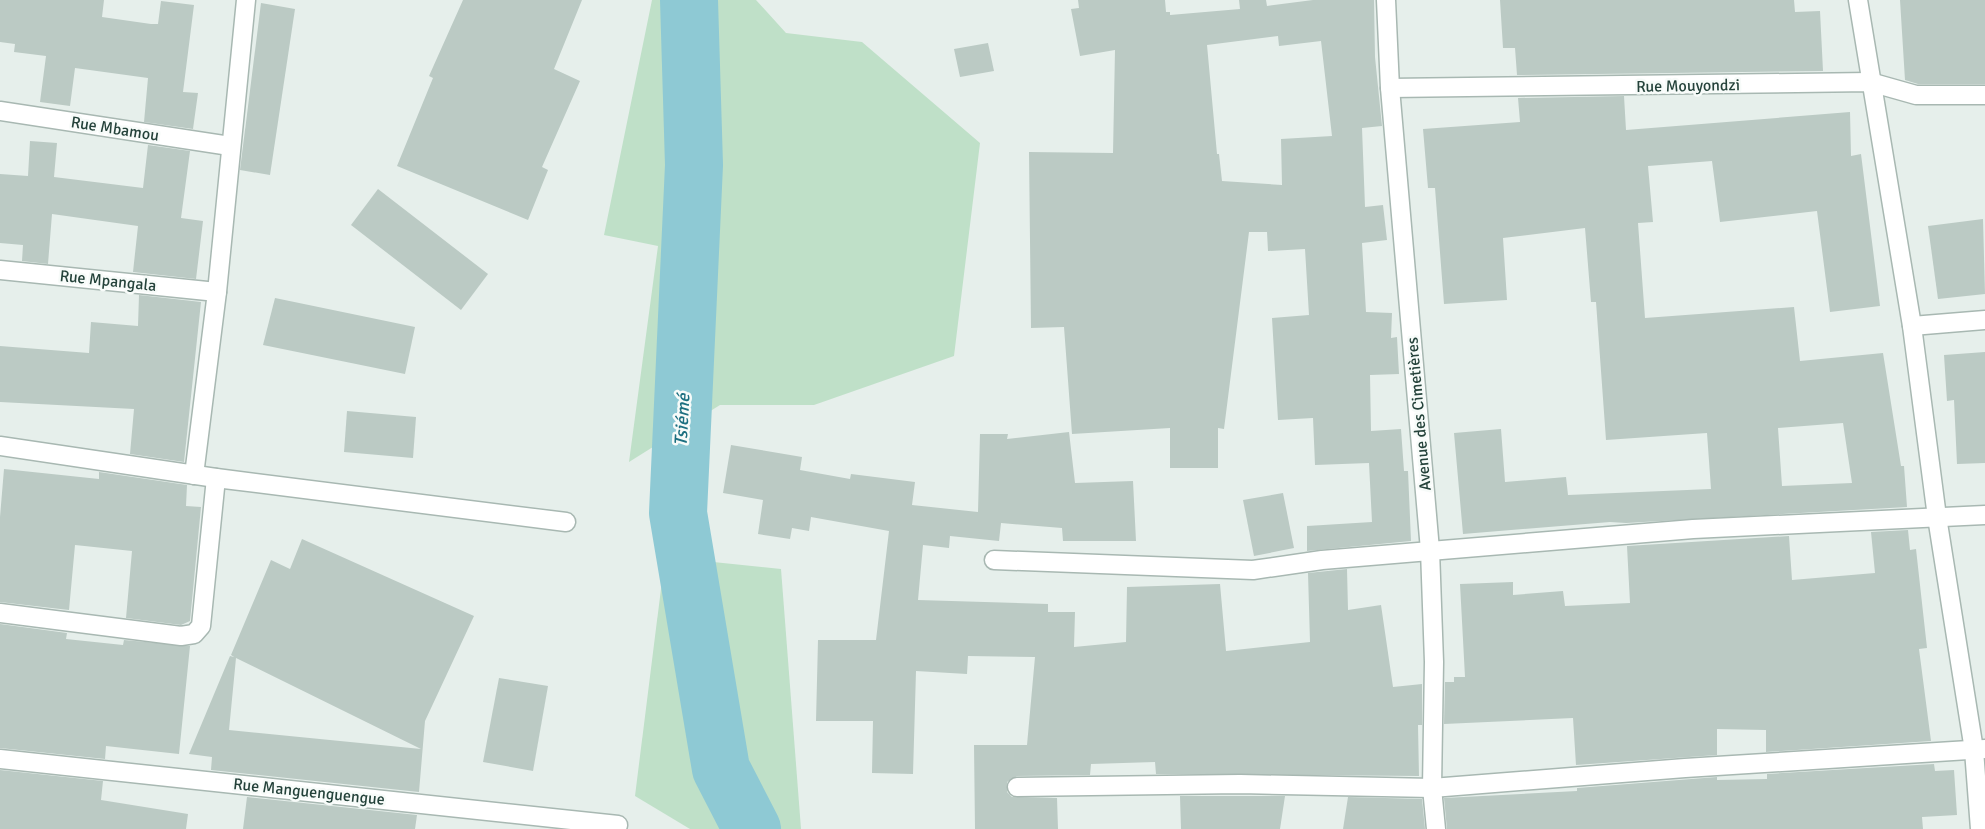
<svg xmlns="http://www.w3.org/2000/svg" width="1985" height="829" viewBox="0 0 1985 829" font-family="Signika,sans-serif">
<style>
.green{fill:#bfe0c8}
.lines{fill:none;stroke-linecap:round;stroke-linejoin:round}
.river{stroke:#8ec9d4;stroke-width:58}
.building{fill:#bbcac4;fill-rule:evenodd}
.street-casing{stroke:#a8b8b2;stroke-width:21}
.street{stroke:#fff;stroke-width:18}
.labels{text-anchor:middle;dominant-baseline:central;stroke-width:5;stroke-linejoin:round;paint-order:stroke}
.street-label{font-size:16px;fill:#24423a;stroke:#f7fbf9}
.water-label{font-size:18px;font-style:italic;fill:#1c6f80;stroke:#f7fbf9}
</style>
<rect width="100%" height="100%" fill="#e6efeb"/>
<g class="green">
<path d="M652 0H756L786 33 862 42 980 143 954 356 814 405H720L629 462 658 246 604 235Z"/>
<path d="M665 557 781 569 801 829H690L635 796Z"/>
</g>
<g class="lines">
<path class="river" d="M689 0 694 165 678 513 721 769 752 829"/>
</g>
<g class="building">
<path d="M0 0H104L102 17 151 24H158L161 1 194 5 183 92 198 93 193 129 144 122 148 78 75 68 70 106 40 102 46 56 14 52 15 44 0 42Z"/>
<path d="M463 0H582L554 69 580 81 542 167 548 170 528 220 397 166 433 78 429 76Z"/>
<path d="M1078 0H1165L1166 12H1170V15L1240 9 1239 0H1266L1267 6 1313 0H1374L1375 57 1382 126 1362 128 1365 207 1383 205 1387 240 1362 243 1366 312 1392 313 1391 338 1397 337 1399 374 1370 375 1371 431 1401 429 1404 471H1408L1411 541 1307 551V526L1372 522 1369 463 1315 465 1313 418 1278 420 1272 318 1309 315 1305 249 1268 251 1267 232H1249L1224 429 1218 428V468H1170V428L1072 434 1064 327 1031 328 1029 152 1113 153 1115 50 1080 56 1071 9 1079 8ZM1278 36 1279 46 1321 41 1332 136 1281 139 1282 185 1222 181 1219 154H1217L1207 45Z"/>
<path d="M1500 0H1794L1795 12 1820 11 1823 71 1517 75 1515 48H1503Z"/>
<path d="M1900 0H1985V84H1918L1905 80Z"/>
<path d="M261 3 295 9 270 175 240 170Z"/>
<path d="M988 43 994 71 960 77 954 49Z"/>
<path d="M1624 96 1626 130 1850 112 1851 156 1861 154 1880 306 1830 312 1817 211 1720 222 1712 161 1648 166 1653 222 1638 223 1645 318 1794 307 1800 361 1883 353 1901 466H1904L1907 507 1626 523 1610 522 1463 534 1454 433 1501 429 1505 482 1566 477 1568 495 1711 489 1707 433 1606 440 1596 302H1591L1585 228 1503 238 1507 300 1444 304 1435 188H1428L1423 129 1520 122 1518 98ZM1843 423 1852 483 1782 486 1778 428Z"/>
<path d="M30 141 57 143 54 177 143 188 148 145 190 151 181 218 203 221 196 279 133 272 138 226 52 214 48 264 22 261 23 245 0 243V174L28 176Z"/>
<path d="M378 189 488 274 461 310 351 225Z"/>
<path d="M1983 219 1985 294 1938 299 1928 226Z"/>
<path d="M139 295 201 302 184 462 130 454 134 409 0 402V346L89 353 91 322 138 326Z"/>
<path d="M275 298 415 327 405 374 263 345Z"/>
<path d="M1985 352V463L1957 464 1954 400 1947 401 1944 355Z"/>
<path d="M347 411 416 417 413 458 344 452Z"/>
<path d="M1069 432 1075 483 1133 481 1136 541H1063L1062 528 1001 523 999 541 950 536 949 548 923 545 918 600 1048 604V612H1075L1074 647 1126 642 1127 587 1220 584 1226 651 1310 642 1308 573 1347 569 1348 610 1381 605 1393 687 1422 684V725H1418L1419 776 1156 774 1155 762 1091 764 1090 775 1017 776 1007 782V792L1012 797 1057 798 1058 829H975L974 745H1027L1035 657 968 656 967 674 916 671 913 774 872 773 873 721H816L818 640H876L889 531 811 517 809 531 792 528 790 539 758 534 763 500 723 493 731 445 802 457 800 470 850 479 851 474 915 482 912 505 978 512 980 434H1008L1007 439Z"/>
<path d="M4 469 99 479V472L187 485 186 506 201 507 190 621 181 625 126 618 132 551 75 545 69 610 0 602V517Z"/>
<path d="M1283 493 1294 548 1254 556 1243 500Z"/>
<path d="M1908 530 1910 550 1916 549 1927 648 1919 649 1931 741 1766 752V730L1717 729V755L1576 765 1573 718 1444 724 1445 682H1454V677H1465L1460 584 1513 582V595L1563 591 1565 606 1630 603 1627 546 1789 536 1792 580 1875 573 1871 532Z"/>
<path d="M302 539 474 616 425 721 419 792 211 770 212 757 189 754 230 656 234 657 231 655 271 560 290 569ZM236 658 421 749 229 730Z"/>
<path d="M0 624 67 633 66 639 123 645 124 640 190 646 179 754 106 746 105 759 0 748Z"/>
<path d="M499 678 548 686 533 771 483 762Z"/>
<path d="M1934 764 1935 771 1954 770 1957 815 1922 817 1923 829H1447L1444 798 1577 791V788L1717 777V780L1767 779V774Z"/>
<path d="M0 770 103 781 101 800 188 814 186 829H0Z"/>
<path d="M1180 796H1285L1280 829H1181Z"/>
<path d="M247 797 417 815 415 829H243Z"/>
<path d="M1348 797 1422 799 1425 829H1343Z"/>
</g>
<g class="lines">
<defs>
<g id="street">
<path d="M1386 0 1390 88 1430 550 1434 662 1432 788 1436 829"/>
<path d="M1858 0 1912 326 1937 517 1974 750 1980 829"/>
<path d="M1390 88 1870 82 1916 95H1985"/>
<path d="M0 111 230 146"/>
<path d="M0 270 217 292"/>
<path d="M1912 326 1985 320"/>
<path d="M0 446 216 478 566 522"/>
<path d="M194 475 217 292 246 0"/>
<path d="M994 560 1253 570 1322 560 1693 529 1985 515"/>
<path d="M0 613 181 636 194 634 201 626 216 478"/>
<path d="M0 759 618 825"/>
<path d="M1017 787 1240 784 1432 788 1685 768 1985 749"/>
</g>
</defs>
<use href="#street" class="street-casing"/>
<use href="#street" class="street"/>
</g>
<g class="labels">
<g class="street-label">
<text transform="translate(1688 86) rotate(-1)">Rue Mouyondzi</text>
<text transform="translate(115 129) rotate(9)">Rue Mbamou</text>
<text transform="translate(108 281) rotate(6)">Rue Mpangala</text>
<text transform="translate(1419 414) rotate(-95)">Avenue des Cimetières</text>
<text transform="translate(309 792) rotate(6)">Rue Manguenguengue</text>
</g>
<g class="water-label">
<text transform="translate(682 420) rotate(-87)">Tsiémé</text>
</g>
</g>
</svg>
